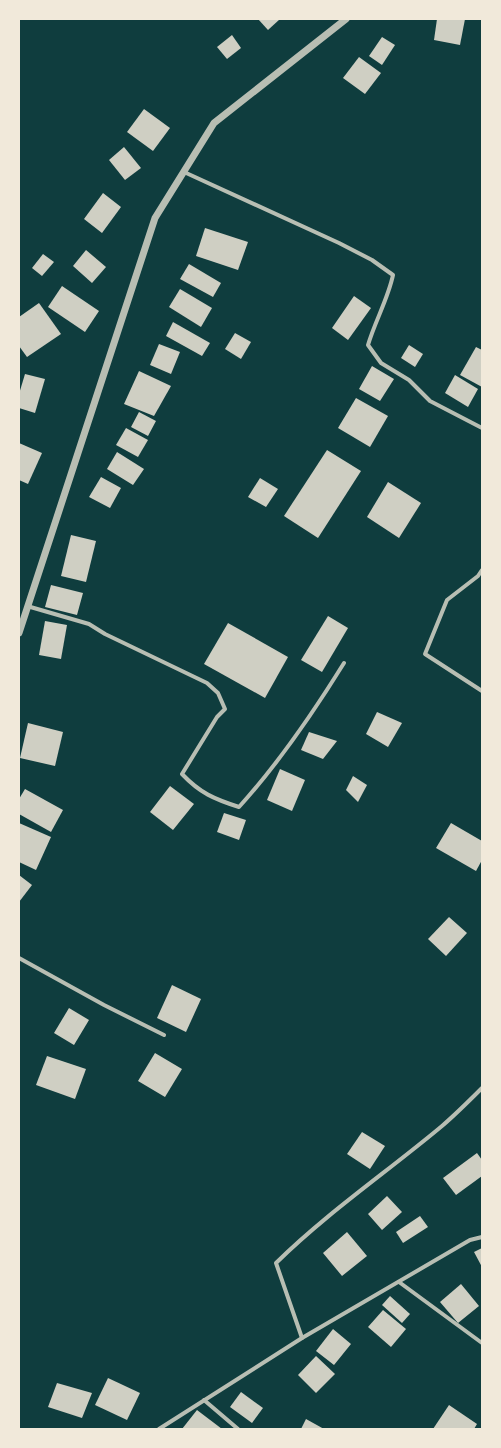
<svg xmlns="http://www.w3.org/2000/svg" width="501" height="1448" viewBox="0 0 501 1448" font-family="Poppins,sans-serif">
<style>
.building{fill:#cfcfc3}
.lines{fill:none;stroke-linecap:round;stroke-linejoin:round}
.minor{stroke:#b8beb3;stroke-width:4}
.tertiary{stroke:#b8beb3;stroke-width:7}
</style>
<rect width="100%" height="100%" fill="#0f3d3e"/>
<g class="building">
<path d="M258 19H280L268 30Z"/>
<path d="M437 19H465L460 45 434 40Z"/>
<path d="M232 35 241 48 227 59 217 47Z"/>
<path d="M382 37 395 45 382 65 369 56Z"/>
<path d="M359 57 381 73 365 94 343 78Z"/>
<path d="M144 109 170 128 153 151 127 132Z"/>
<path d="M124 147 141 168 125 180 109 160Z"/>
<path d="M103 193 121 207 102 233 84 219Z"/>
<path d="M205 228 248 242 238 270 196 256Z"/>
<path d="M86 250 106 267 92 283 73 266Z"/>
<path d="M43 254 54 262 42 276 32 268Z"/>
<path d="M189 264 221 283 213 297 180 279Z"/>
<path d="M62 286 99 311 85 332 48 307Z"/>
<path d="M180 289 212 308 201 327 169 307Z"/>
<path d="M354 296 371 308 348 340 332 328Z"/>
<path d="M39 303 61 334 27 357 19 346V317Z"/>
<path d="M173 322 210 343 202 356 166 336Z"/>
<path d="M235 333 251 342 241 359 225 349Z"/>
<path d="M159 344 180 352 171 374 150 365Z"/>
<path d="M409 345 423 354 415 367 401 358Z"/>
<path d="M476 347 482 350V387L460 375Z"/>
<path d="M372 366 394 379 380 401 359 389Z"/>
<path d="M139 371 171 386 154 416 124 404Z"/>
<path d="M25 374 45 379 35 413 19 408V394Z"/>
<path d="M455 375 478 389 468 407 445 393Z"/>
<path d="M356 398 388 416 370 447 338 428Z"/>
<path d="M139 412 156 421 148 436 131 427Z"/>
<path d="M126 428 148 440 138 457 116 445Z"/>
<path d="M19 443 42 453 28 484 19 480Z"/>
<path d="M327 450 361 471 318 538 284 516Z"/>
<path d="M117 452 144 469 133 485 107 469Z"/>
<path d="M101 477 121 488 110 508 89 497Z"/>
<path d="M260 478 278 489 266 507 248 497Z"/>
<path d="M388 482 421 503 399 538 367 517Z"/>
<path d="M71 535 96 541 86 582 61 576Z"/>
<path d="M51 585 83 593 77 615 45 607Z"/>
<path d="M328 616 348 628 322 672 301 660Z"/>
<path d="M45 621 67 625 61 659 39 655Z"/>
<path d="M228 623 288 657 265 698 204 664Z"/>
<path d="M377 712 402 723 388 747 366 734Z"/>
<path d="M28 723 63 732 55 766 20 758Z"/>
<path d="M309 732 337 741 323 759 301 750Z"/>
<path d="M280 769 305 780 292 811 267 800Z"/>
<path d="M353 776 367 785 358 802 346 790Z"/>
<path d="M170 786 194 804 173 830 150 812Z"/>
<path d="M25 789 63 810 51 832 19 814V799Z"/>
<path d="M224 813 246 820 239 840 217 832Z"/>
<path d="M19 823 51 837 36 870 19 862Z"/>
<path d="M451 823 482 841V860L476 871 436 848Z"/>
<path d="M19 875 32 885 19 902Z"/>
<path d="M449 917 467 933 446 956 428 939Z"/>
<path d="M172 985 201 999 186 1032 157 1018Z"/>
<path d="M69 1008 89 1020 74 1045 54 1033Z"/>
<path d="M155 1053 182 1069 165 1097 138 1081Z"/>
<path d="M47 1056 86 1069 75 1099 36 1085Z"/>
<path d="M362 1132 385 1146 370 1169 347 1154Z"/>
<path d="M477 1153 482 1160V1176L456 1195 443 1178Z"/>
<path d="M387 1196 402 1212 382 1230 368 1214Z"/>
<path d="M420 1216 428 1227 403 1243 396 1232Z"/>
<path d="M347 1232 367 1256 342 1276 323 1253Z"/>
<path d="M482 1248V1267L474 1252Z"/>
<path d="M461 1284 479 1306 458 1323 440 1302Z"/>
<path d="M390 1296 410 1314 402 1323 382 1305Z"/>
<path d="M383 1310 406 1329 391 1347 368 1327Z"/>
<path d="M333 1329 351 1344 334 1365 316 1351Z"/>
<path d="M316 1356 335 1374 316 1393 298 1375Z"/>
<path d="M108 1378 140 1393 127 1420 95 1405Z"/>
<path d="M57 1383 92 1393 82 1418 48 1407Z"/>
<path d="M241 1392 263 1408 252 1423 230 1407Z"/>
<path d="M449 1405 477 1424 474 1429H433Z"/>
<path d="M197 1410 222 1429H182Z"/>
<path d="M306 1419 324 1429H301Z"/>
</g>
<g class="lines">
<g class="minor">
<path d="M184 172 339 243 372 260 393 275C388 299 375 321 368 345L381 363 409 380 430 401 482 428"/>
<path d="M482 570 478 576 447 600 425 654 482 691"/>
<path d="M27 606 89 624 105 634 207 683 218 693 225 709 217 717 182 774C200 793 214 799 239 807 279 763 313 713 344 663"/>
<path d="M19 958 104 1005 164 1035"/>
<path d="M399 1282 482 1343"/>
<path d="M302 1338 276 1263C328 1212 387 1172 442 1126 456 1114 469 1101 482 1088"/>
<path d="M204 1400 238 1429"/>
<path d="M159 1429 302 1338 470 1240 482 1237"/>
</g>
<path class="tertiary" d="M19 633 155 218 214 123 346 19"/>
</g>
<rect width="501" height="1448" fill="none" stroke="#f1e9da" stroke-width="40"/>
</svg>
